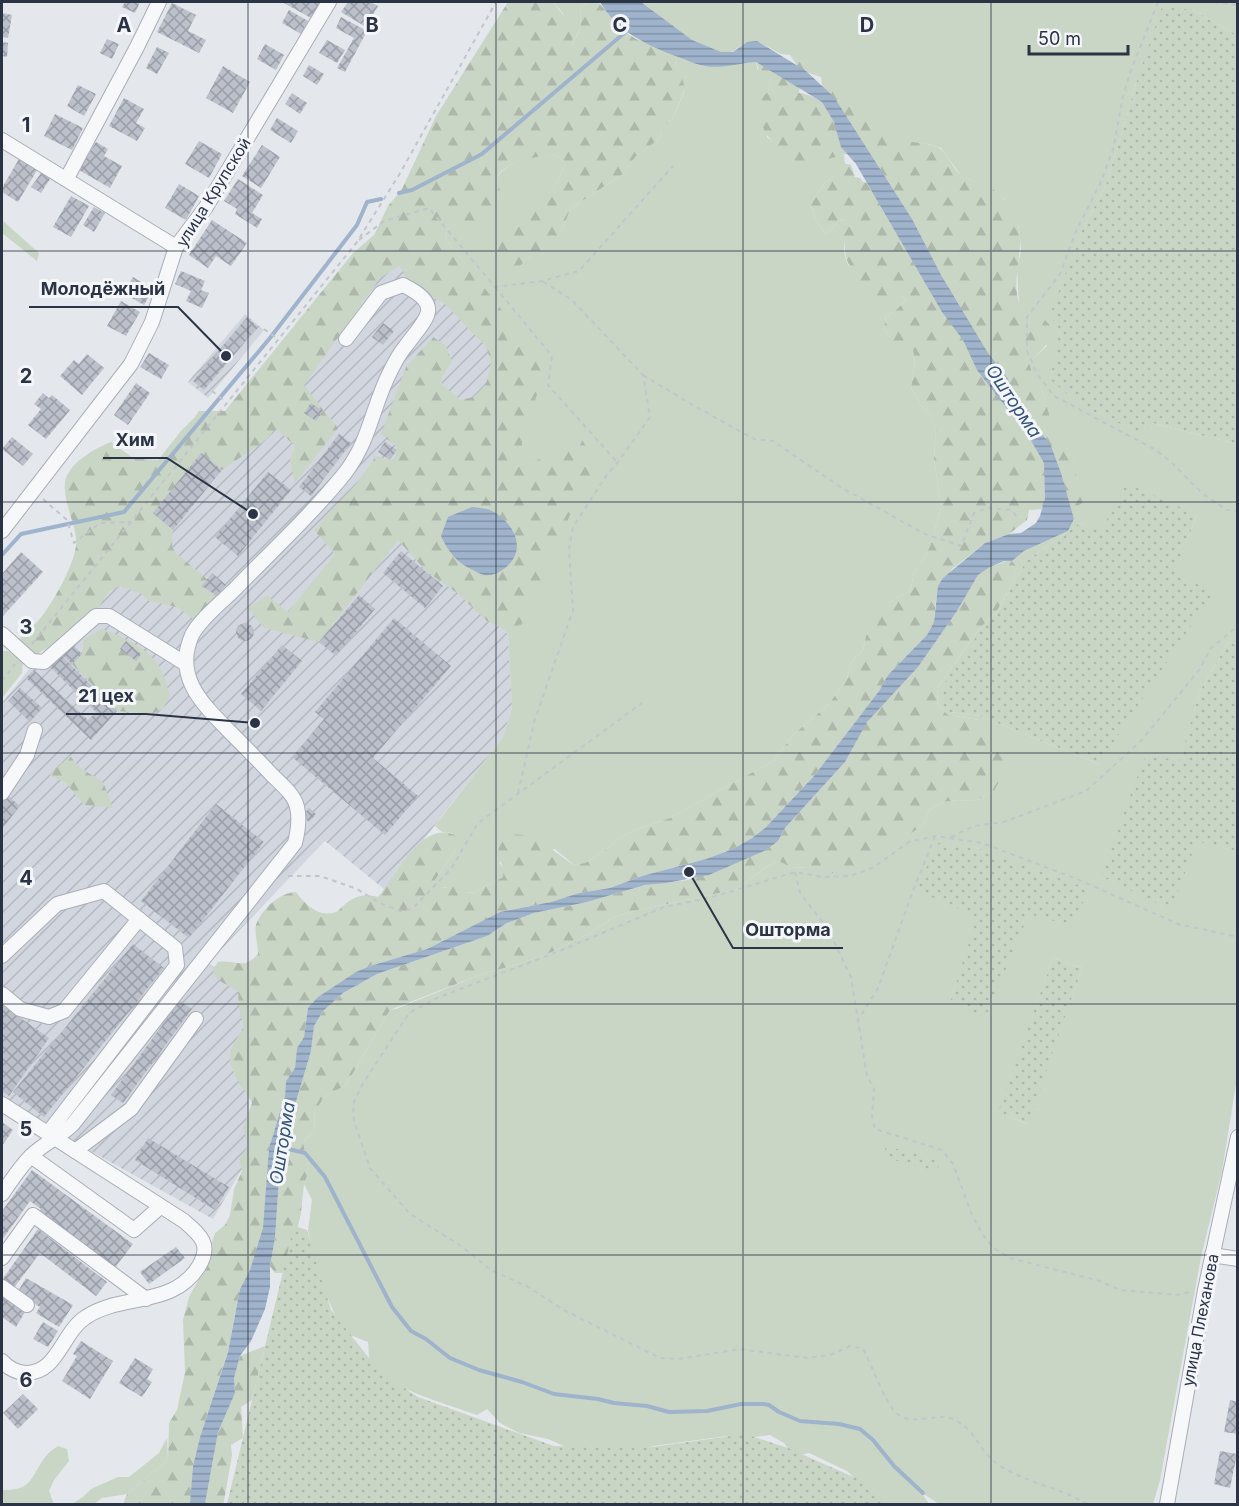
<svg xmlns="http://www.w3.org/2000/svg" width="1239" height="1506" viewBox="0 0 1239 1506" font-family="Inter,sans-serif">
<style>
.industrial{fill:url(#industrial-furrows)}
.grass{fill:#c9d6c5;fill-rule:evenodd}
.forest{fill:url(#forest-firs)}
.garden{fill:url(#garden-dots)}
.water{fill:url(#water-rules)}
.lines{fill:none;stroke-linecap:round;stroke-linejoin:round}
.stream{stroke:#9fb4cc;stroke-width:4}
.building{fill:url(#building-cross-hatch)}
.minor-casing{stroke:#a9aeb7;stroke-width:16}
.path{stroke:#c2c5cb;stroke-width:2;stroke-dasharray:4.5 4.5;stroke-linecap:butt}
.minor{stroke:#f7f8fa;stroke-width:14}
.grid{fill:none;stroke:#2b3445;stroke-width:1.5;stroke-opacity:0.55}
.labels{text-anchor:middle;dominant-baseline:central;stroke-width:6;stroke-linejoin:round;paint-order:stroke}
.street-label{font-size:16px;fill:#2b3445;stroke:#f4f6f9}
.water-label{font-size:18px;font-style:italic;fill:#34527a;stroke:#f4f6f9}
.grid-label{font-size:20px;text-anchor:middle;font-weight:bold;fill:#2b3445;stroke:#f4f6f9;stroke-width:6;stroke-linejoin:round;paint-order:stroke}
.leader{fill:none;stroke:#2b3445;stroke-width:2}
.callout-dot{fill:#2b3445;stroke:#f4f6f9;stroke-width:2}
.callout-label{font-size:18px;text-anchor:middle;font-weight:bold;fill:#2b3445;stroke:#f4f6f9;stroke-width:6;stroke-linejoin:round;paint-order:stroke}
</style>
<defs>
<pattern id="industrial-furrows" width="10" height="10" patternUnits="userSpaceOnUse" patternTransform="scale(1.5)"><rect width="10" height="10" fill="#d2d6de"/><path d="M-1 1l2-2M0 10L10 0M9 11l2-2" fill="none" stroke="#b4b8c0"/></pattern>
<pattern id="forest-firs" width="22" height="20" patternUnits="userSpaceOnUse" patternTransform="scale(1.5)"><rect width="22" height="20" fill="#c9d6c5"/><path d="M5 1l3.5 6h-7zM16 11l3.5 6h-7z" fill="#adb8ab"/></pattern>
<pattern id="garden-dots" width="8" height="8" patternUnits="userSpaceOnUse" patternTransform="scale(1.5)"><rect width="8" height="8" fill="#c9d6c5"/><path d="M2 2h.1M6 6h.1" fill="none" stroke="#adb8ab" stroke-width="1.8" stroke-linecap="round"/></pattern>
<pattern id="water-rules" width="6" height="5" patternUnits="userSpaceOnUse" patternTransform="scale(1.5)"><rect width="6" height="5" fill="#9fb4cc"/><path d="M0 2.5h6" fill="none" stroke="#8293a7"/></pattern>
<pattern id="building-cross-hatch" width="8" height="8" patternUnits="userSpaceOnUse" patternTransform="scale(1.5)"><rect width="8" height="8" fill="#bbc0ca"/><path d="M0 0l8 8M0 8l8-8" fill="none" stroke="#989da6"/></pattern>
</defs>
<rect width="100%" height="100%" fill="#e4e7ec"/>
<g class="industrial">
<path d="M385 227 540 361 398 539 508 634 512 708 503 737 385 890 325 841 208 963 258 991 248 1088 249 1157 213 1219 51 1129 2 1095V703Z"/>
<path d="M245 314 264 330 208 398 188 382Z"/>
</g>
<g class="grass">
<path d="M553 2H590L580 7 581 27 571 46 563 13Z"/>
<path d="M641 2H1237V35L1193 10 1137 80 1106 185 1081 232 1050 379 1153 423 1237 444V644L1228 643 1200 691 1180 761 1197 840 1234 851 1237 841V1078L1222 1171 1201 1257 1160 1480 1153 1504H939L922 1493 929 1504H879L878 1500 847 1471 809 1453 794 1456 784 1443 770 1435 748 1438 727 1436 653 1446 629 1454 566 1447 548 1439 519 1433 500 1423 487 1409 477 1415C451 1405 381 1387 370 1361 368 1356 369 1348 368 1342L350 1335 336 1317 319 1279 308 1231 312 1200 304 1184 309 1171 303 1142 315 1129 314 1114 324 1097 346 1085 390 1010 396 1009 482 974 519 964 552 952 590 933 614 917 638 910 738 889 766 867 779 861 790 867 808 868 887 848 923 825 929 810 943 802 958 800 975 801 994 791 979 720 948 715 938 705 937 688 980 628 997 611 1009 588 1017 567 1012 561 1024 551 1068 531 1074 519 1070 507H1077L1082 503V494L1076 482V465L1051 425 1044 396 1039 383 1032 374 1029 362 1047 346 1019 305 1017 269 1021 251 1019 227 1004 199 988 186 962 177 941 148 928 144 887 141 879 118 790 55 781 54 757 41C751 43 744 44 739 47 734 50 735 51 731 52 703 58 662 16 641 2ZM1197 515 1099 764 980 716 949 712 981 630 998 612 1026 561 1080 523 1100 533ZM974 847 1010 861 951 1000 978 917ZM1053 958 1082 968 1027 1124 999 1112Z"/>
<path d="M678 57 702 66 756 62 757 69 771 77 768 92 767 137 798 163 844 155 845 164 839 163 833 177 824 184 811 205 816 221 826 234 840 220 845 219 844 252 848 265 907 299 895 311 886 316 884 329 890 337 913 350 915 362 911 388 921 406 931 415 936 429 934 458 941 507 931 544 923 560 914 573 910 591 888 603 866 636 863 650 851 662 847 679 828 705 794 734 773 761 670 818 637 829 621 837 607 849 585 863 574 865 555 849 499 862 504 870 503 877 475 892 467 893 445 887 436 890 433 889V883L458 847 452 833 442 832 435 826 503 737 512 708 508 634 398 540 540 361 445 238 448 229 456 224 474 229 503 198C501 194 497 186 497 181 497 163 546 151 559 157 560 158 565 162 566 163 561 178 545 203 532 212 526 216 521 218 516 224L518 268 529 257 552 244 563 229 570 209 623 174 636 156 658 140 665 125 673 118 685 90 675 65Z"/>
<path d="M2 651H8L23 662 22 673 2 698Z"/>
<path d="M167 1438 168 1460 127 1494 102 1498 94 1504H72L83 1497 91 1489 118 1477H129L159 1453Z"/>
<path d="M58 1446 67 1449 69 1461 54 1480 49 1491 54 1504H57H2V1490C35 1491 30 1475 47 1455 49 1452 54 1449 58 1446Z"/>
</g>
<g class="forest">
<path d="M508 2H553L573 27 572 45 581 27 580 7 590 2H598L625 32 636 39 678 57 675 64 680 69 685 89 673 118 665 125 658 140 636 156 623 174 570 209 563 229 552 245 529 257 518 268 497 270C491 248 506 231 522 218 525 215 530 213 534 210 547 198 560 180 566 163 565 162 560 158 559 157 547 152 506 162 499 174 494 183 502 191 503 200 505 215 489 228 474 229 469 229 461 226 456 224L448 229 445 238 519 332 541 356 543 374 534 404 522 430V452L533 462 561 450 580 436 595 462 588 485 574 505 564 530 551 549 541 587 528 613 522 624 511 630 487 621 457 593 426 571 398 540 319 642 264 628 248 608 267 595 288 612 335 554 314 530 356 484 376 456 394 461 397 447 381 434 406 367 433 337 446 346 452 362 442 377V385L461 400 473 397 482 389 487 381 491 363 487 348 445 304 414 287 399 266 380 278 304 385 338 428 295 483 290 459 295 446 276 428 266 440 222 470 201 453 154 513 173 530 172 547 177 554 208 580 203 586 219 599 195 620 177 607 149 601 142 594 120 586 108 592 98 609 85 621 38 654 29 653 16 642C23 635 30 629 36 623 50 609 74 565 76 546 77 531 71 520 68 506 66 500 64 489 65 483 67 464 95 448 111 442L133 458 158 460 181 431 195 417 199 411H225L353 253 374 235 388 206 402 189 436 116Z"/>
<path d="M790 55 880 118 887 140C903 142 922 141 937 147 947 151 952 168 961 175 967 181 979 181 987 185 1002 193 1016 213 1019 229 1024 255 1008 287 1023 311 1029 313 1037 314 1042 318 1064 332 1041 351 1029 362L1032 373 1039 383 1044 396 1052 425 1076 465V482L1082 493V503L1077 507H1070L1064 488 1046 478 1045 498 1043 509 1029 510 1027 520 1009 534 985 543 952 569 936 599 934 622 927 635 888 675 879 691 814 776 765 828 752 838 733 849 706 859 642 876 610 888 579 893 551 902 500 912 427 949 370 966 318 997 308 1009 304 1037 297 1048 295 1068 286 1081 285 1096 269 1148 264 1228 250 1270 240 1289 228 1351 200 1437 193 1466 191 1503 123 1504 127 1494 168 1460 169 1423 177 1410 185 1372 183 1320 189 1297 210 1259 211 1245 215 1233 225 1225 230 1215 234 1189 242 1171 239 1159 248 1146 243 1128 252 1103C244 1088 225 1068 231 1050 234 1041 241 1034 244 1025L240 1015 238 992C229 983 214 983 213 969L218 962C236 959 243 971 258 954 258 945 254 932 256 925 262 909 279 893 296 892 305 904 318 918 336 912 337 912 342 907 343 906 354 896 364 893 378 897 397 875 424 814 460 838L458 847 433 883V889L457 886 467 893 475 892 503 877C505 862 494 860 501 839 530 824 551 851 574 865L585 863 607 849 621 837 637 829 670 818 773 761 794 734 828 705 847 679 851 662 863 650 866 636 875 619 888 603 910 591 914 573 923 560 931 544 941 507 934 458 936 429 931 415 921 406 911 388 915 362 913 350 897 346 884 329 886 316 895 311 907 299 900 295 882 302 855 292 849 279 853 269C841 258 848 244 841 231L845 219 840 220 826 234 816 221 811 205 824 184 833 177 832 167 839 162 851 165 855 177 860 178 863 182 873 184 858 151 816 162 798 163C771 143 762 136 756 102L768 92 771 77 760 75 756 62 800 82 799 93C809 94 816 99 825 102L821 77 800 70Z"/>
<path d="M2 220 39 253 37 261 2 233Z"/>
<path d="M1009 560 1012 561 1017 567 1009 588 997 611 980 628 937 688 938 705 948 715 979 720 999 737 1005 757 1002 776 994 791 975 801 958 800 943 802 929 810 923 825 867 863 847 872 817 874 808 868 790 867 779 861 766 867 738 889 638 910 614 917 590 933 552 952 519 964 482 974 390 1010 346 1085 324 1097 314 1114 315 1129 303 1142 309 1171 304 1184 301 1213 296 1235 284 1273H275L270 1266 275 1238 279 1179 287 1132 311 1051 314 1026 323 1011 343 993 377 974 487 936 507 923 534 913 587 902 645 885 688 880 778 841 785 828 845 762 866 722 918 667 957 611 978 575 990 567Z"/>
<path d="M102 629C121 636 145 647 158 664 164 672 166 685 170 695L163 709 151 714 118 711 72 664 82 654 84 639Z"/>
<path d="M70 756 79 767 103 782 113 808 84 805 66 783 49 775Z"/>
<path d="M265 1346 252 1400 241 1407 243 1438 231 1445 232 1455 224 1501 223 1504H205L218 1431 235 1393 234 1378 240 1356Z"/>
</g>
<g class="garden">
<path d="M1162 7 1193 10 1237 35V444L1153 423 1143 434 1081 406 1050 379 1060 330 1050 315 1081 232 1106 185 1137 80Z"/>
<path d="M1127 483 1197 515 1175 572 1213 593 1099 764 980 716 949 712 942 704 941 688 981 630 998 612 1026 561 1080 523 1100 532Z"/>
<path d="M1228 643 1238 644 1237 841 1234 851 1197 841 1171 910 1101 876 1145 756 1180 760 1200 691Z"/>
<path d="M938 843 974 847 1089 889 1072 926 1029 914 985 1018 951 1000 977 917 916 890Z"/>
<path d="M1053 958 1082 968 1028 1124 998 1112Z"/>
<path d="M886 1146 940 1161 937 1172 883 1157Z"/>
<path d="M294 1226 307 1230 331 1310 380 1372 418 1397 554 1446 645 1448 745 1434 788 1448 858 1479 889 1504H227Z"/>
</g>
<g class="water">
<path d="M600 2H641L692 40 721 52H733L747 42 757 41 806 71 834 97 912 219 941 275 988 353 1006 376 1020 404 1051 446 1061 473 1074 519 1068 531 1024 551 1012 561H1004L990 567 978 575 957 611 918 667 867 722 845 762 785 828 778 841 766 850 709 875 666 883 645 885 587 902 534 913 507 923 487 936 377 974 343 993 323 1011 314 1026 311 1051 287 1132 279 1179 275 1238 270 1266V1287L265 1309 251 1341 240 1356 234 1378 235 1393 218 1432 205 1504H190L193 1466 200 1437 228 1352 240 1289 250 1270 263 1228 269 1148 285 1096 286 1081 295 1068 297 1048 304 1037 308 1008 318 997 356 972 370 966 427 949 500 912 551 902 579 893 610 888 642 876 706 859 733 849 752 838 765 828 814 776 879 691 888 675 927 635 934 622 938 586 943 578 985 543 1009 534 1021 533 1036 523 1040 516 1045 498 1044 463 1029 437 977 370 963 340 942 312 856 164 841 147 834 122 822 102 756 62C739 63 722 69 705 66 696 65 687 60 678 57 646 45 618 32 600 2Z"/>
<path d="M472 507C478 508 485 508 490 510 513 521 529 549 505 568 499 573 492 576 484 575 480 574 475 571 471 569 456 562 448 551 441 536L448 517Z"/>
</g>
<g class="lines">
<g class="stream">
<path d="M399 193 412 190 482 154 629 29"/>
<path d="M2 555 21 534 124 512 270 338 357 225 367 202 381 199"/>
<path d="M280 1147 305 1153 325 1177 392 1307 411 1331 426 1339 450 1358 479 1370 522 1382 554 1394 598 1399 614 1403 647 1406 669 1412 707 1411 741 1404H763L769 1405 779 1412 800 1421 839 1424 860 1429 873 1440 894 1466 923 1493"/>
</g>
</g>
<g class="building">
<path d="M125 2H140L135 13 122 7Z"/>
<path d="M282 2H320L311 18Z"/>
<path d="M348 2H370L378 6 366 27 341 12Z"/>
<path d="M172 3 196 15 188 31 206 40 199 53 157 32Z"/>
<path d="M289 10 308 21 301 34 282 23Z"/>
<path d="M2 13 12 15 8 38 2 37Z"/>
<path d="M341 17 367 31 345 72 337 68 354 38 336 28Z"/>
<path d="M107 39 119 44 112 59 100 53Z"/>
<path d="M327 40 345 50 337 63 319 53Z"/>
<path d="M2 42 8 43 7 57 2 56Z"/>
<path d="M265 44 284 55 276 70 257 59Z"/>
<path d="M157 47 169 53 157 74 146 68Z"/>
<path d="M309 65 324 74 317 85 303 76Z"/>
<path d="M223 66 250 82 233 113 206 98Z"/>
<path d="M78 85 96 94 84 116 67 106Z"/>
<path d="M292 93 307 103 300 114 285 104Z"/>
<path d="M124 98 144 109 136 123 145 128 137 141 109 126Z"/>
<path d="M55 114 83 128 72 150 44 136Z"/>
<path d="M277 118 298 131 291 143 270 130Z"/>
<path d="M199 141 222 154 209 178 185 164Z"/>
<path d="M96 142 108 149 104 156 122 166 110 188 79 170Z"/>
<path d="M262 145 280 157 261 188 242 176Z"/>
<path d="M19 159 37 170 18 202 2 192V188Z"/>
<path d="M41 173 50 179 41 193 31 187Z"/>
<path d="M238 179 263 195 252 213 262 219 257 228 235 214 237 209 224 201Z"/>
<path d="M179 184 199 196 186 220 165 208Z"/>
<path d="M71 196 89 206 71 237 53 227Z"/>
<path d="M94 207 105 213 94 232 83 225Z"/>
<path d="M212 220 247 243 231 266 216 256 208 268 189 255Z"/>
<path d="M181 271 205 281 201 290 209 293 202 308 186 301 191 291 175 284Z"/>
<path d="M133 277 153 289 144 305 123 293Z"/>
<path d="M121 301 140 312 126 336 107 326Z"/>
<path d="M247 317 258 327 204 390 193 381Z"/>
<path d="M383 323 394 331 383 345 372 337Z"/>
<path d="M149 353 169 365 161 379 140 367Z"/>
<path d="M87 354 104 368 82 395 60 376 74 360 79 364Z"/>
<path d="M136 383 150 393 128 425 114 415Z"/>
<path d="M43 393 49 398 52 395 70 410 46 439 28 425 41 409 34 404Z"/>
<path d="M311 403 323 411 316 421 304 413Z"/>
<path d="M339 434 351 443 311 496 299 487Z"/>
<path d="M12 437 33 454 23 466 2 449Z"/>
<path d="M385 442 397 450 390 460 378 452Z"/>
<path d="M201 453 222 470 173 530 153 513Z"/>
<path d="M268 472 291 490 238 556 215 537Z"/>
<path d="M401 551 443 586 425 608 383 573Z"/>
<path d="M21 552 43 572 2 617V574Z"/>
<path d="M212 573 226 585 217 596 202 586Z"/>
<path d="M359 595 375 609 336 656 319 642Z"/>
<path d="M394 618 451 666 373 758 418 796 385 835 292 757 324 719 315 712Z"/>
<circle cx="245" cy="632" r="9"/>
<path d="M126 641 141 654 136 661 120 649Z"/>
<path d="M72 644 82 654 72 664 62 655Z"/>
<path d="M282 645 302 661 261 711 241 694Z"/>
<path d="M60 654 117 711 91 740 26 678 34 670 88 720 96 712 49 666Z"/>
<path d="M20 688 42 708 30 722 8 701Z"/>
<path d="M8 796 20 806 2 829V803Z"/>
<path d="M216 804 264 842 189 938 141 901Z"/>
<path d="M309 808 316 814 309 822 302 816Z"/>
<path d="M133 944 164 968 44 1117 13 1092Z"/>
<path d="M180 1001 192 1009 123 1103 111 1095Z"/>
<path d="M2 1005 49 1038 9 1096 2 1091Z"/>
<path d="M2 1122 13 1130 2 1146Z"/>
<path d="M148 1138 229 1187 215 1210 135 1160Z"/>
<path d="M32 1170 133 1244 113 1270 37 1214 41 1209 30 1201 2 1240V1211Z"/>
<path d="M38 1229 107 1282 96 1296 40 1253 13 1289 2 1280Z"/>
<path d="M176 1247 185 1258 149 1284 140 1272Z"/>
<path d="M26 1278 73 1305 59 1327 36 1313 40 1307 17 1293Z"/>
<path d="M2 1296 25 1312 16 1327 2 1317Z"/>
<path d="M43 1322 58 1331 48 1347 33 1339Z"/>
<path d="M81 1341 113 1361 90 1399 62 1381 77 1356 73 1354Z"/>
<path d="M135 1358 153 1369 147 1379 152 1382 142 1397 119 1383Z"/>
<path d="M23 1394 38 1409 18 1429 3 1413Z"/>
<path d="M1230 1400 1238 1402V1434L1224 1432Z"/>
<path d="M1220 1451 1237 1454 1230 1488 1214 1484Z"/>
</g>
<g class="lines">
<defs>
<g id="minor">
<path d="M2 140 176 247"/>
<path d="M67 178 137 47 159 2"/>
<path d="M2 531 131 364 152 322 176 247 206 207 329 2"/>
<path d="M2 634 32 661 44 662 96 616H109L186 664"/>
<path d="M2 793 27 755 35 730"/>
<path d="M2 956 57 904 104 891 175 948 177 965 48 1133"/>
<path d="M2 994 20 1009 49 1017 64 1011 139 919"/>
<path d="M2 1104 184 1221C200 1235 212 1244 199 1266 173 1308 122 1293 86 1317 62 1332 58 1374 25 1373 15 1372 8 1368 2 1361"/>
<path d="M75 1151 131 1109 196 1019"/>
<path d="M31 1156 134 1230 160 1207"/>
<path d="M2 1194C11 1181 20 1167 31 1156 44 1143 60 1137 73 1124L295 843C298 831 300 819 297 807 294 794 281 784 272 775 259 761 245 747 231 733 204 705 173 678 192 635 200 619 223 601 235 589 272 551 312 514 345 473 371 439 372 406 391 370 395 362 399 354 405 347 425 319 446 306 403 285L381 293 346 339"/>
<path d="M1212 1255 1238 1259"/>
<path d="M2 1258 33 1215 146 1299"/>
<path d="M2 1287 27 1305"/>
<path d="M1167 1504 1205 1290 1238 1137"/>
</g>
</defs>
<use href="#minor" class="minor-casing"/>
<g class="path">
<path d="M1158 2 1130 73 1123 96 1113 150 1100 184 1076 231 1060 274 1027 317V351L1037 374 1054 396 1156 450 1171 462 1203 494 1227 510 1238 512"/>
<path d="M1214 2 1238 5"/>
<path d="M359 240 384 221 429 208 495 287 542 281 579 271 673 166"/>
<path d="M495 287 552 356 548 385 617 462"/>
<path d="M264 329 278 339"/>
<path d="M643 375 691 404 754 439 773 441 842 488 925 534 961 546 974 513 987 508 1012 510 1019 520"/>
<path d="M212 391 226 402"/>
<path d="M43 499 67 520 74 543 100 523 131 522"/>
<path d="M32 644 357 242 399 175 496 2"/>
<path d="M2 681 15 664"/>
<path d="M518 793 535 719 573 610 569 549 573 527 606 476 618 462 650 417 643 375 572 300 542 281"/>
<path d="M951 837 974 826 1004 822 1086 791 1142 740 1199 670 1211 648 1238 626"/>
<path d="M795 872 800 893 828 929 851 977 867 1076 874 1088 872 1117 875 1129 942 1150 953 1164 972 1215 985 1238 995 1249 1010 1258 1100 1281 1120 1290 1177 1295 1190 1292"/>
<path d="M288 876H320L357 889 378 902 400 911 412 909 451 869 478 823 642 703"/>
<path d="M857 1022 878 988 914 888 935 837"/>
<path d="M1087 1504C1061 1488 1027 1483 999 1465 979 1452 977 1431 955 1420 937 1411 915 1427 897 1414 887 1407 871 1363 863 1349L850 1346 830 1355 808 1358 739 1349 679 1359 660 1358 564 1310 528 1287 491 1270 461 1246 410 1214 370 1168 354 1121 353 1104 362 1085 409 1013 437 998 562 950 664 907 709 898 795 872 822 877 851 876 874 867 909 842 936 836 982 843 1077 879 1178 924 1238 937"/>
</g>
<use href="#minor" class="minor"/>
</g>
<path class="grid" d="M248 2V1504M496 2V1504M743 2V1504M991 2V1504M2 251H1238M2 502H1238M2 753H1238M2 1004H1238M2 1255H1238"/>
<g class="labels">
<g class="street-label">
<text transform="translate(213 192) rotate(-58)">улица Крупской</text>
<text transform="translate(1200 1320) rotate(-79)">улица Плеханова</text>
</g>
<g class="water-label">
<text transform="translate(1014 401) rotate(56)">Ошторма</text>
<text transform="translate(282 1143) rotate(-81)">Ошторма</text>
</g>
</g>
<g class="grid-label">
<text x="124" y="32">A</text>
<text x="372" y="32">B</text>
<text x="620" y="32">C</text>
<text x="867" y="32">D</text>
<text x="26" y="132">1</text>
<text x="26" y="383">2</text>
<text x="26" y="634">3</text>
<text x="26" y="885">4</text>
<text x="26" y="1136">5</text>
<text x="26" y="1387">6</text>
</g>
<path class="leader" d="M226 356L178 307H29M253 514L167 458H103M255 723L146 714H66M689 872L733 948H843"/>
<g class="callout-dot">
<circle cx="226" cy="356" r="6"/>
<circle cx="253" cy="514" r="6"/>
<circle cx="255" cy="723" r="6"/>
<circle cx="689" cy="872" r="6"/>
</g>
<g class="callout-label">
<text x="103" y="295">Молодёжный</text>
<text x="135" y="446">Хим</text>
<text x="106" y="702">21 цех</text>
<text x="788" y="936">Ошторма</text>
</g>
<rect width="1239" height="1506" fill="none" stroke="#2b3445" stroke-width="6"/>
<path d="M1029 45v9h99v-9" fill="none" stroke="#2b3445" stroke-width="3"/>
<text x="1038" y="45" font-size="18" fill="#2b3445" stroke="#f4f6f9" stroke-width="4.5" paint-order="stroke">50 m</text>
</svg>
